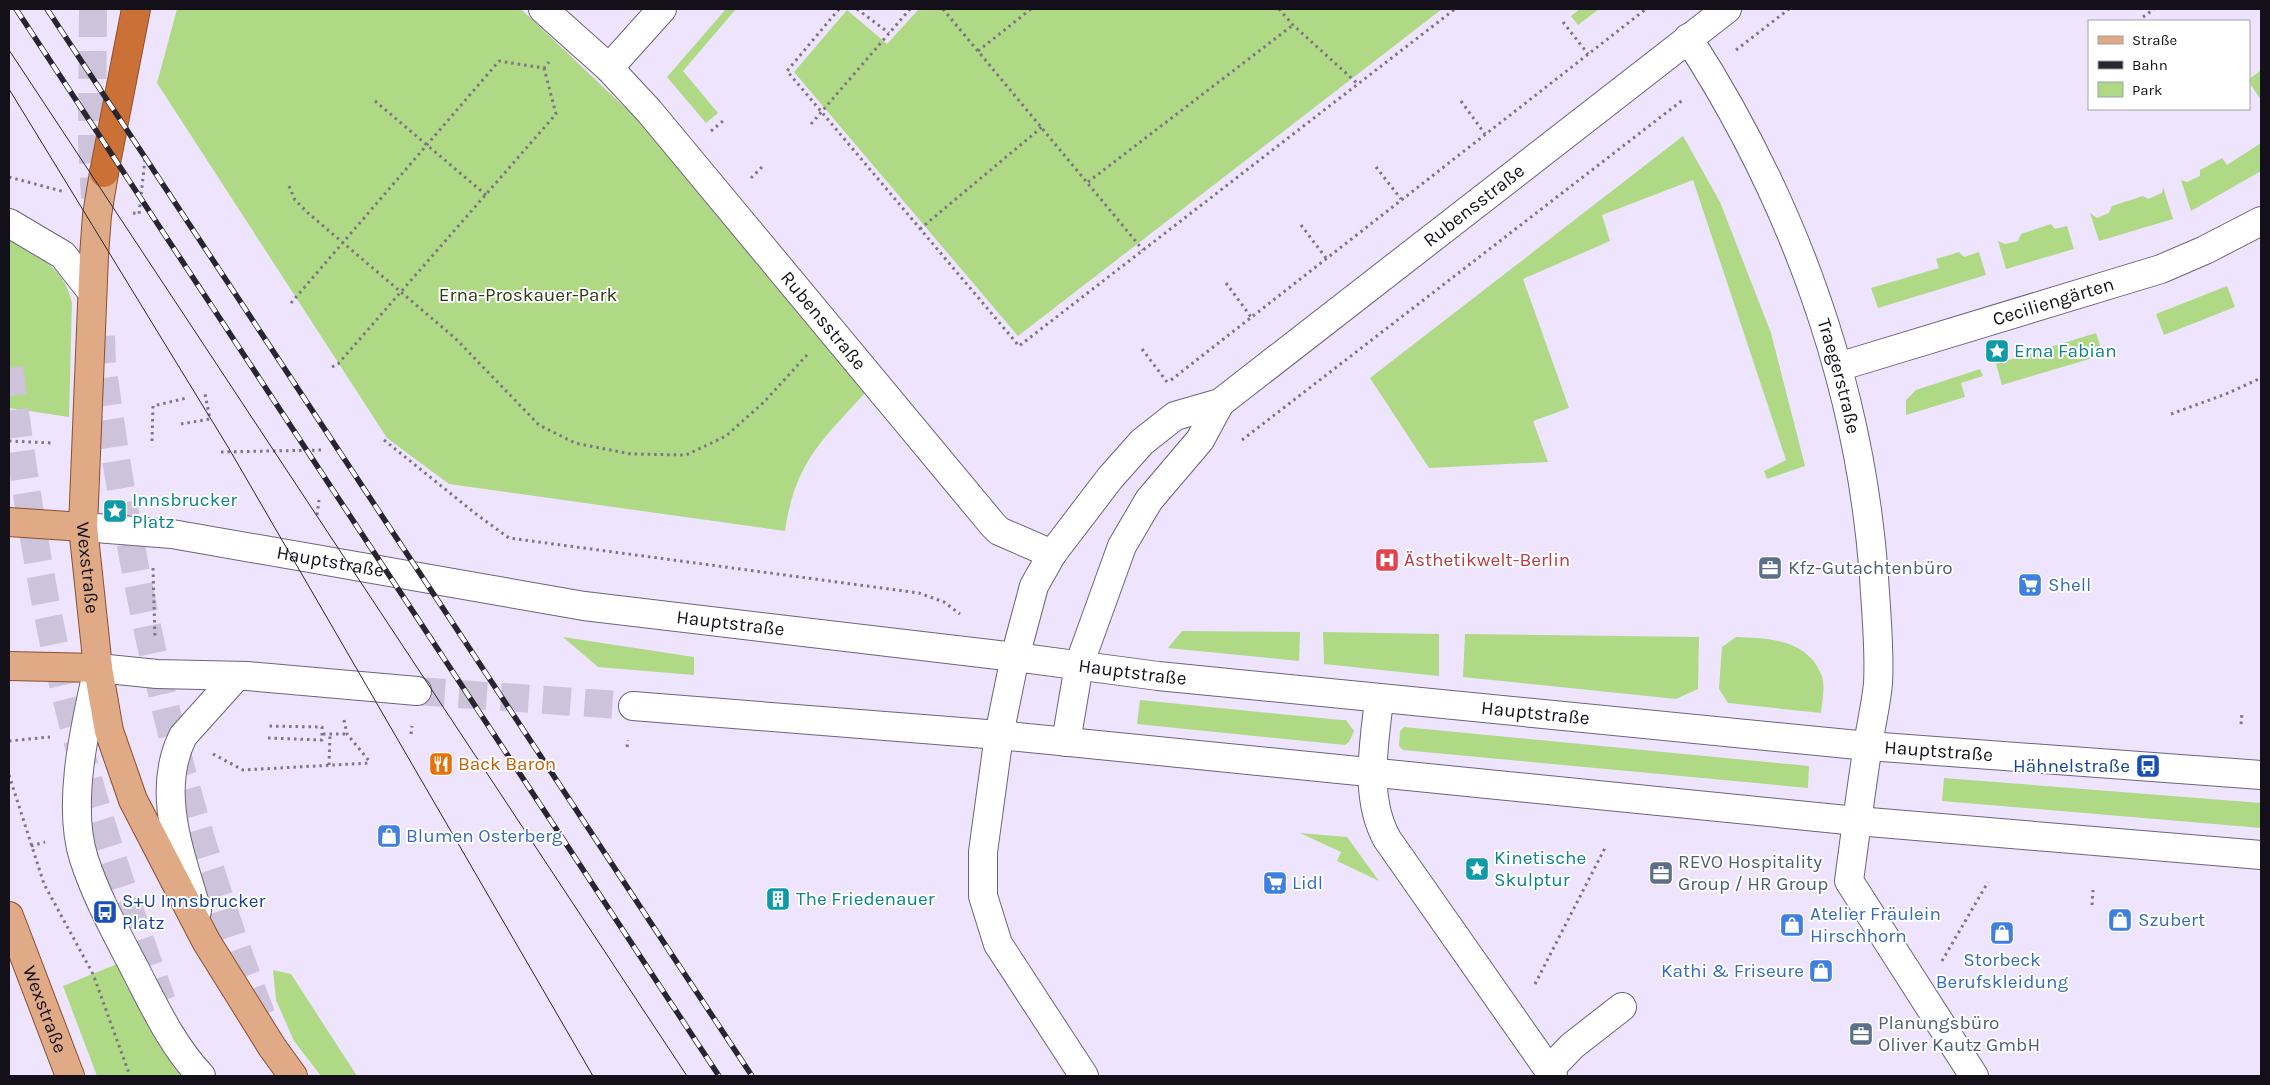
<svg xmlns="http://www.w3.org/2000/svg" width="2270" height="1085" viewBox="0 0 2270 1085" font-family="Karla,sans-serif">
<style>
.green{fill:#b0d985}
.lines{fill:none;stroke-linecap:round;stroke-linejoin:round}
.minor-tunnel{stroke:#cdc4dc;stroke-width:28;stroke-dasharray:28 14;stroke-linecap:butt}
.highway-tunnel{stroke:#cdc4dc;stroke-width:28;stroke-dasharray:28 14;stroke-linecap:butt}
.minor-casing{stroke:#6c637a;stroke-width:30}
.major-casing{stroke:#8b4f2c;stroke-width:30}
.highway-casing{stroke:#8b4f2c;stroke-width:30}
.path{stroke:#7c7687;stroke-width:3;stroke-dasharray:2.5 4;stroke-linecap:butt}
.minor{stroke:#fff;stroke-width:28}
.major{stroke:#e0aa87;stroke-width:28}
.highway{stroke:#cb7137;stroke-width:28}
.tram{stroke:#292530;stroke-width:1}
.rail-casing{stroke:#292530;stroke-width:5.5}
.rail{stroke:#fff;stroke-width:4;stroke-dasharray:11;stroke-linecap:butt}
.labels{text-anchor:middle;dominant-baseline:central;stroke-width:4;stroke-linejoin:round;paint-order:stroke}
.street-label{font-size:19px;fill:#131019;stroke:#fff}
.park-label{font-size:19px;fill:#293a15;stroke:#fff}
.culture-label{font-size:19px;fill:#0d838f;stroke:#fff;text-anchor:start}
.health-label{font-size:19px;fill:#be3a42;stroke:#fff;text-anchor:start}
.service-label{font-size:19px;fill:#4e5e75;stroke:#fff;text-anchor:start}
.shop-label{font-size:19px;fill:#366cbe;stroke:#fff;text-anchor:start}
.food-label{font-size:19px;fill:#c56008;stroke:#fff;text-anchor:start}
.transit-label{font-size:19px;fill:#164399;stroke:#fff;text-anchor:end}
</style>
<rect width="100%" height="100%" fill="#eee4fe"/>
<g class="green">
<path d="M177 9H519L523 11 638 120 865 393C821 441 795 463 785 531L449 484 387 438 157 83Z"/>
<path d="M726 9H736L683 71 718 113 706 123 667 77Z"/>
<path d="M919 9H1442L1018 336 794 72 847 10 887 44Z"/>
<path d="M1580 9H1599L1578 25 1571 16Z"/>
<path d="M2260 71 2261 73V100L2249 82V79Z"/>
<path d="M1683 136 1720 202 1771 333 1805 466 1767 479 1764 471 1786 460 1693 180 1602 215 1610 241 1523 279 1569 408 1533 421 1548 462 1429 468 1370 378Z"/>
<path d="M2261 143V171L2191 211 2181 180 2187 182 2200 176V170L2222 158 2227 165Z"/>
<path d="M2163 187 2173 219 2099 241 2090 213 2097 218 2109 213 2112 206 2143 196 2148 199 2162 193Z"/>
<path d="M2051 224 2055 229 2067 226 2074 249 2006 269 1998 241 2005 244 2018 241 2021 234Z"/>
<path d="M9 240C39 258 64 266 72 303L69 417 9 408Z"/>
<path d="M1959 252 1964 257 1979 252 1986 275 1878 308 1871 288 1939 268 1936 259Z"/>
<path d="M2227 286 2235 307 2164 335 2156 314Z"/>
<path d="M2096 333 2103 355 2002 385 1996 364Z"/>
<path d="M1980 369 1983 376 1961 383 1965 397 1906 415V400L1916 390Z"/>
<path d="M1182 631 1300 632 1299 661 1168 648Z"/>
<path d="M1323 632 1439 634V676L1324 664Z"/>
<path d="M1465 634 1699 637 1698 689 1676 699 1463 677Z"/>
<path d="M563 637 694 657V675L598 667Z"/>
<path d="M1736 637C1767 638 1807 639 1821 674 1826 685 1822 701 1821 713L1728 703 1719 689 1722 647Z"/>
<path d="M1140 700 1341 720H1346L1354 731 1349 742 1345 745 1137 724Z"/>
<path d="M1404 727 1809 766 1808 788 1403 750 1399 746 1400 731Z"/>
<path d="M1944 778 2261 803V828L1942 801Z"/>
<path d="M1300 833 1347 837 1379 881 1337 861 1341 852Z"/>
<path d="M117 964 166 1049 188 1076H97L63 986Z"/>
<path d="M273 970 291 974 357 1076H321L294 1041 276 1000Z"/>
</g>
<g class="lines">
<path class="minor-tunnel" d="M417 691 633 706"/>
<g class="highway-tunnel">
<path d="M93 9 92 143 95 198"/>
<path d="M101 336 102 363C132 588 181 812 265 1024"/>
<path d="M9 368C22 465 36 562 57 658 83 775 121 889 162 1001"/>
</g>
<defs>
<g id="minor">
<path id="s1" d="M543 9 609 68 649 111 993 525 999 531 1052 554"/>
<path id="s2" d="M1688 38C1793 200 1860 384 1874 577 1876 612 1880 649 1878 684 1876 704 1871 725 1868 745 1861 790 1855 836 1849 881L1974 1076"/>
<path d="M609 68 662 9"/>
<path d="M9 223 63 255 92 292"/>
<path id="s3" d="M1838 367 2161 269 2205 250 2261 221"/>
<path id="s4" d="M83 527 172 534 584 606 1015 657 1158 676 1868 746 2261 775"/>
<path d="M1379 700C1374 745 1364 797 1387 839L1553 1076"/>
<path d="M633 706 999 735 1857 821 2261 855"/>
<path d="M1066 742 1079 665 1122 546 1149 500 1200 440 1220 403"/>
<path d="M197 911C181 855 155 792 183 736L236 677"/>
<path d="M1549 1070 1572 1046 1622 1007"/>
<path d="M201 1076C173 1046 156 1010 137 973 118 936 97 899 84 859 66 804 86 723 98 668L157 674 247 676 417 691"/>
<path id="s5" d="M1084 1076 998 944 983 896V852L999 735 1015 657 1034 586 1052 554 1110 478 1142 442 1175 416 1220 403 1727 9"/>
</g>
<g id="major">
<path id="s6" d="M104 173 97 215 94 256 83 527 98 668 109 731 133 800 206 941 272 1047 293 1076"/>
<path d="M9 522 83 527"/>
<path d="M9 666 98 668"/>
<path id="s7" d="M9 916 70 1076"/>
</g>
<path id="highway" d="M104 173 136 9"/>
</defs>
<use href="#minor" class="minor-casing"/>
<use href="#major" class="major-casing"/>
<use href="#highway" class="highway-casing"/>
<g class="path">
<path d="M839 9 787 71 1019 346 1455 9"/>
<path d="M857 9 889 33"/>
<path d="M943 9 1143 250"/>
<path d="M1279 9 1293 25 1358 84"/>
<path d="M2143 17 2154 9"/>
<path d="M1563 22 1588 54"/>
<path d="M1736 50 1789 9"/>
<path d="M978 51 1031 9"/>
<path d="M375 101 486 195"/>
<path d="M1461 101 1485 134"/>
<path d="M811 124 910 9"/>
<path d="M711 131 723 121"/>
<path d="M1376 167 1401 199"/>
<path d="M9 177 65 192"/>
<path d="M751 178 762 167"/>
<path d="M1088 182 1293 25"/>
<path d="M289 186 295 200 308 213 455 338 539 425 575 443 631 454 686 455 726 436 764 402 807 355"/>
<path d="M133 213 139 214 145 159"/>
<path d="M1301 225 1326 258"/>
<path d="M920 229 1042 127"/>
<path d="M1226 283 1251 317"/>
<path d="M291 303 499 61 544 68 549 62"/>
<path d="M1142 349 1167 382"/>
<path d="M332 367 338 364 556 114 544 68"/>
<path d="M1171 380 1646 9"/>
<path d="M2171 414 2226 394 2261 378"/>
<path d="M181 424 210 419 205 394"/>
<path d="M384 440 476 514 509 538 919 593 944 602 960 614"/>
<path d="M1242 440 1684 99"/>
<path d="M9 441 52 443"/>
<path d="M152 441 153 406 187 398"/>
<path d="M221 452 323 450"/>
<path d="M317 515 319 500"/>
<path d="M153 568 155 639"/>
<path d="M344 720 347 734 370 762"/>
<path d="M2241 724 2242 713"/>
<path d="M323 734H347"/>
<path d="M411 734 412 726"/>
<path d="M268 738 322 740V727L268 726"/>
<path d="M9 741 50 737"/>
<path d="M627 747 628 740"/>
<path d="M213 754 243 770 370 763"/>
<path d="M329 765 330 734"/>
<path d="M9 775 44 884 93 974 130 1076"/>
<path d="M31 846 45 842"/>
<path d="M2092 905 2093 890"/>
<path d="M1942 961 1988 882"/>
<path d="M1535 984 1606 846"/>
</g>
<use href="#minor" class="minor"/>
<use href="#major" class="major"/>
<use href="#highway" class="highway"/>
<g class="tram">
<path d="M9 50 687 1076"/>
<path d="M9 89 228 447 593 1076"/>
</g>
<defs>
<g id="rail">
<path d="M16 9 719 1076"/>
<path d="M47 9 752 1076"/>
</g>
</defs>
<use href="#rail" class="rail-casing"/>
<use href="#rail" class="rail"/>
</g>
<defs>
<symbol id="sight-square" viewBox="-11 -11 22 22"><rect x="-9" y="-9" width="18" height="18" rx="4" fill="#0f9aa8" stroke="#fff"/><path d="M0-6L1.8-2.2L6-1.7L2.9 1.2L3.7 5.4L0 3.3L-3.7 5.4L-2.9 1.2L-6-1.7L-1.8-2.2Z" fill="#fff"/></symbol>
<symbol id="hospital-square" viewBox="-11 -11 22 22"><rect x="-9" y="-9" width="18" height="18" rx="4" fill="#e0444e" stroke="#fff"/><path d="M-5-5h3v3.5h4V-5h3V5h-3V1.5h-4V5h-3Z" fill="#fff"/></symbol>
<symbol id="office-square" viewBox="-11 -11 22 22"><rect x="-9" y="-9" width="18" height="18" rx="4" fill="#5c6f8a" stroke="#fff"/><path d="M-6-3h4V-5.5h4V-3h4V5H-6ZM-1-4.5V-3h2v-1.5ZM-6 0V1H6V0Z" fill="#fff"/></symbol>
<symbol id="supermarket-square" viewBox="-11 -11 22 22"><rect x="-9" y="-9" width="18" height="18" rx="4" fill="#3f7fe0" stroke="#fff"/><path d="M-6-5.5h2.5l.6 2H6L4.5 2H-2.5L-4.4-4H-6ZM-1.5 3.2a1.3 1.3 0 1 0 .1 0ZM3 3.2a1.3 1.3 0 1 0 .1 0Z" fill="#fff"/></symbol>
<symbol id="restaurant-square" viewBox="-11 -11 22 22"><rect x="-9" y="-9" width="18" height="18" rx="4" fill="#e8710a" stroke="#fff"/><path d="M-5-6h1v4h1v-4h1v4h1v-4h1v5L-1.5 .5V6h-2V.5L-5-1ZM5-6V6H3V1.5H1.5Q1.5-4 5-6Z" fill="#fff"/></symbol>
<symbol id="bus-square" viewBox="-11 -11 22 22"><rect x="-9" y="-9" width="18" height="18" rx="4" fill="#1a4fb4" stroke="#fff"/><path d="M-5-6H5V4H4V6H2V4H-2V6H-4V4H-5ZM-3.5-4V0h7V-4ZM-3.5 1.2v1.5H-2V1.2ZM2 1.2v1.5H3.5V1.2Z" fill="#fff"/></symbol>
<symbol id="shop-square" viewBox="-11 -11 22 22"><rect x="-9" y="-9" width="18" height="18" rx="4" fill="#3f7fe0" stroke="#fff"/><path d="M-5-2.5h2.3a2.7 3.5 0 0 1 5.4 0H5L5.5 6h-11ZM-1.5-2.5h3a1.5 2.3 0 0 0-3 0Z" fill="#fff"/></symbol>
<symbol id="building-square" viewBox="-11 -11 22 22"><rect x="-9" y="-9" width="18" height="18" rx="4" fill="#0f9aa8" stroke="#fff"/><path d="M-4-6H4V6H1V3H-1V6H-4ZM-2.5-4.3h1.7v1.8h-1.7ZM.8-4.3h1.7v1.8H.8ZM-2.5-1h1.7V.8h-1.7ZM.8-1h1.7V.8H.8Z" fill="#fff"/></symbol>
</defs>
<g fill-rule="evenodd">
<use href="#sight-square" x="1983" y="337" width="28" height="28"/>
<use href="#sight-square" x="101" y="497" width="28" height="28"/>
<use href="#hospital-square" x="1373" y="546" width="28" height="28"/>
<use href="#office-square" x="1756" y="554" width="28" height="28"/>
<use href="#supermarket-square" x="2016" y="571" width="28" height="28"/>
<use href="#restaurant-square" x="427" y="750" width="28" height="28"/>
<use href="#bus-square" x="2134" y="752" width="28" height="28"/>
<use href="#shop-square" x="375" y="822" width="28" height="28"/>
<use href="#sight-square" x="1463" y="855" width="28" height="28"/>
<use href="#office-square" x="1647" y="859" width="28" height="28"/>
<use href="#supermarket-square" x="1261" y="869" width="28" height="28"/>
<use href="#building-square" x="764" y="885" width="28" height="28"/>
<use href="#bus-square" x="91" y="898" width="28" height="28"/>
<use href="#shop-square" x="2106" y="906" width="28" height="28"/>
<use href="#shop-square" x="1778" y="911" width="28" height="28"/>
<use href="#shop-square" x="1988" y="919" width="28" height="28"/>
<use href="#shop-square" x="1807" y="957" width="28" height="28"/>
<use href="#office-square" x="1847" y="1020" width="28" height="28"/>
</g>
<g class="labels">
<g class="street-label">
<text stroke="none"><textPath href="#s5" startOffset="1114">Rubensstraße</textPath></text>
<text stroke="none"><textPath href="#s3" startOffset="225">Ceciliengärten</textPath></text>
<text stroke="none"><textPath href="#s1" startOffset="420">Rubensstraße</textPath></text>
<text stroke="none"><textPath href="#s2" startOffset="372">Traegerstraße</textPath></text>
<text stroke="none"><textPath href="#s4" startOffset="250">Hauptstraße</textPath></text>
<text stroke="none"><textPath href="#s6" startOffset="396">Wexstraße</textPath></text>
<text stroke="none"><textPath href="#s4" startOffset="655">Hauptstraße</textPath></text>
<text stroke="none"><textPath href="#s4" startOffset="1060">Hauptstraße</textPath></text>
<text stroke="none"><textPath href="#s4" startOffset="1465">Hauptstraße</textPath></text>
<text stroke="none"><textPath href="#s4" startOffset="1870">Hauptstraße</textPath></text>
<text stroke="none"><textPath href="#s7" startOffset="100">Wexstraße</textPath></text>
</g>
<g class="park-label">
<text x="528" y="295">Erna-Proskauer-Park</text>
</g>
<g class="culture-label">
<text x="2014" y="351">Erna Fabian</text>
<text x="132" y="500">Innsbrucker<tspan x="132" dy="22">Platz</tspan></text>
<text x="1494" y="858">Kinetische<tspan x="1494" dy="22">Skulptur</tspan></text>
<text x="796" y="899">The Friedenauer</text>
</g>
<g class="health-label">
<text x="1404" y="560">Ästhetikwelt-Berlin</text>
</g>
<g class="service-label">
<text x="1788" y="568">Kfz-Gutachtenbüro</text>
<text x="1678" y="862">REVO Hospitality<tspan x="1678" dy="22">Group / HR Group</tspan></text>
<text x="1878" y="1023">Planungsbüro<tspan x="1878" dy="22">Oliver Kautz GmbH</tspan></text>
</g>
<g class="shop-label">
<text x="2048" y="585">Shell</text>
<text x="406" y="836">Blumen Osterberg</text>
<text x="1292" y="883">Lidl</text>
<text x="1810" y="914">Atelier Fräulein<tspan x="1810" dy="22">Hirschhorn</tspan></text>
<text x="2138" y="920">Szubert</text>
<text x="2002" y="960" text-anchor="middle">Storbeck<tspan x="2002" dy="22">Berufskleidung</tspan></text>
<text x="1804" y="971" text-anchor="end">Kathi &amp; Friseure</text>
</g>
<g class="food-label">
<text x="458" y="764">Back Baron</text>
</g>
<g class="transit-label">
<text x="2130" y="766">Hähnelstraße</text>
<text x="122" y="901" text-anchor="start">S+U Innsbrucker<tspan x="122" dy="22">Platz</tspan></text>
</g>
</g>
<rect width="2270" height="1085" fill="none" stroke="#131019" stroke-width="20"/>
<rect x="2088" y="20" width="162" height="90" fill="#ffffff" stroke="#a19fa3"/>
<rect x="2098" y="36" width="25" height="8" fill="#e0aa87" stroke="#a19fa3"/>
<text x="2132" y="45" font-size="15" fill="#131019">Straße</text>
<rect x="2098" y="61" width="25" height="8" fill="#292530" stroke="#a19fa3"/>
<text x="2132" y="70" font-size="15" fill="#131019">Bahn</text>
<rect x="2098" y="82" width="25" height="15" fill="#b0d985" stroke="#a19fa3"/>
<text x="2132" y="95" font-size="15" fill="#131019">Park</text>
</svg>
